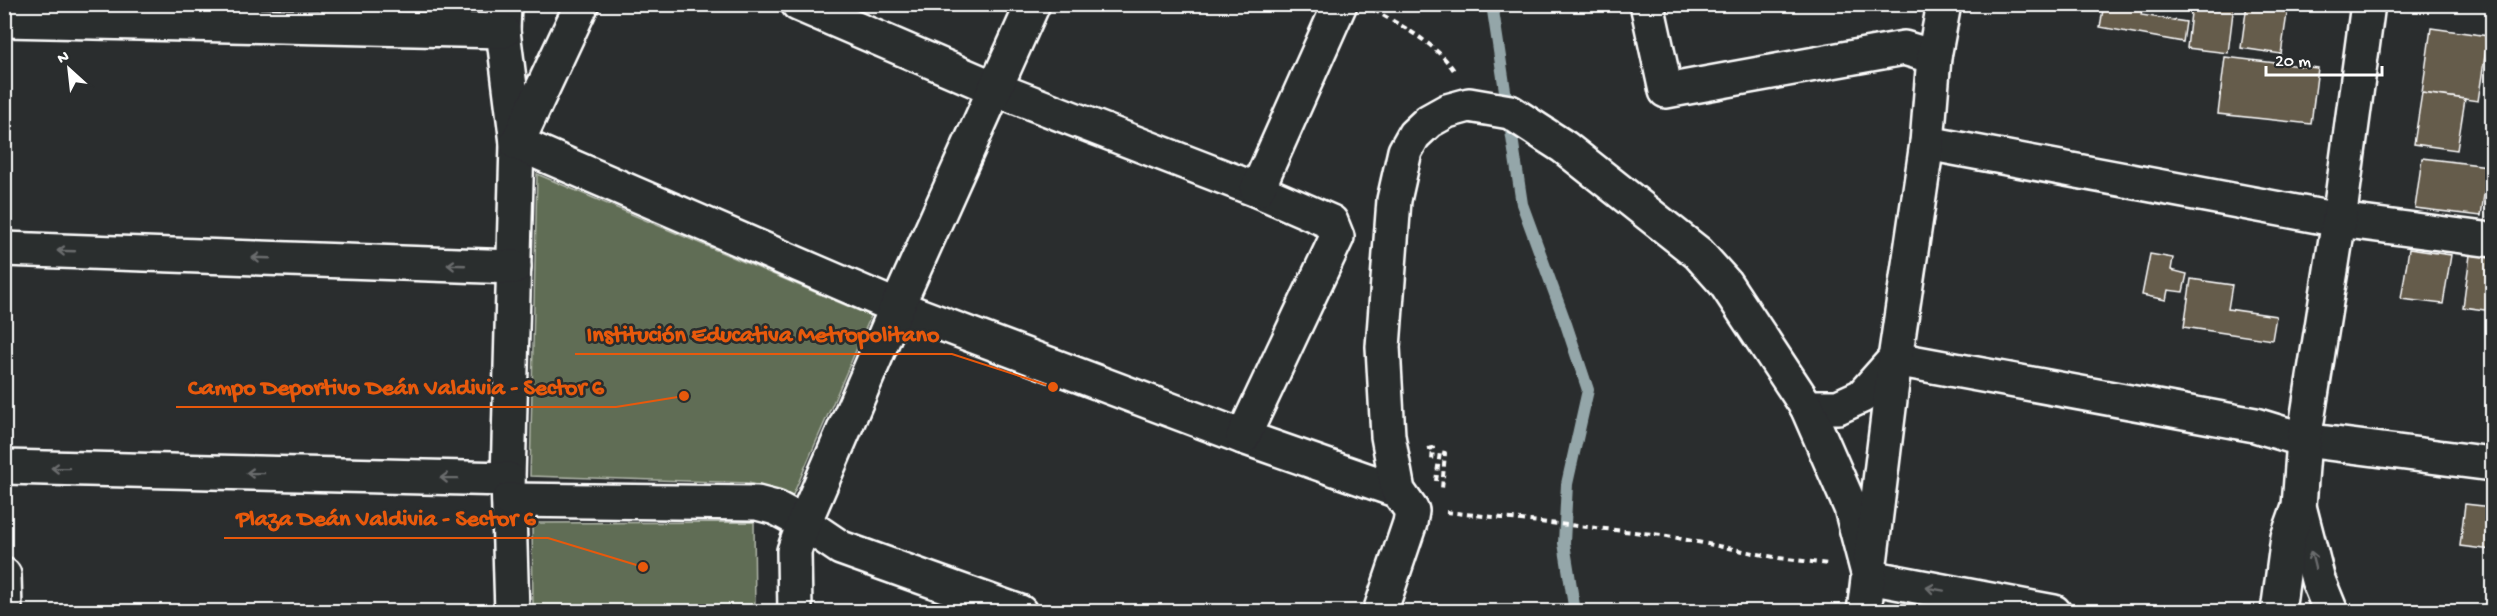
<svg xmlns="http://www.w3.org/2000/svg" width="2497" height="616" viewBox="0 0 2497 616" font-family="'Gochi Hand',sans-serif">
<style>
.green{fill:#616d54;stroke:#b0b6aa;stroke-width:1.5}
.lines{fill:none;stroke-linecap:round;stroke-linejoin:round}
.stream{stroke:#94a6a9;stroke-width:12}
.building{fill:#655b4c;stroke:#fff;stroke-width:1.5}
.minor-casing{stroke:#fff;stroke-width:38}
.path{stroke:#fff;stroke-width:4;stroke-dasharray:6 4.5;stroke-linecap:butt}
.minor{stroke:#2a2d2e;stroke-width:33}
.oneway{stroke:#6a6c6d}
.leader{fill:none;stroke:#e8590c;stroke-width:2}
.callout-dot{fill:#e8590c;stroke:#2a2d2e;stroke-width:2}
.callout-label{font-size:24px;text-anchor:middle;font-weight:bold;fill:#e8590c;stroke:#2a2d2e;stroke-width:5;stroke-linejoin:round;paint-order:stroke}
</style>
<rect width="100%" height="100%" fill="#2a2d2e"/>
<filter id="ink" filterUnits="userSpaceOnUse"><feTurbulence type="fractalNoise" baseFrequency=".0167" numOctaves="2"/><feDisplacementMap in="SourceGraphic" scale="12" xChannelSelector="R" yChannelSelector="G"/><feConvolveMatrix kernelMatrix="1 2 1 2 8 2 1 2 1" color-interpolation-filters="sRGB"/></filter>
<g filter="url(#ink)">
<g class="green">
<path d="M537 174 871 316 792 497 749 483 530 476Z"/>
<path d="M754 522 755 611H533L532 523Z"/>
</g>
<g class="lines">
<path class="stream" d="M1492 4 1522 204 1566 324 1588 390 1567 484 1564 543 1575 612"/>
</g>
<g class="building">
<path d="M2035 4H2081L2080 11Z"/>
<path d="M2104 4H2143L2141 15 2186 22 2183 42 2100 27Z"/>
<path d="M2192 4H2234L2228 53 2187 48Z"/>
<path d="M2247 4 2288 7 2281 54 2241 48Z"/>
<path d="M2431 28 2488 36 2478 101 2422 93Z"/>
<path d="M2225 57 2318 68 2311 124 2218 114Z"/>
<path d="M2492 66V97H2488Z"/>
<path d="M2422 93 2465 99 2457 150 2414 144Z"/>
<path d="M2422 158 2488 166 2481 216 2415 208Z"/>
<path d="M2492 165V218H2488Z"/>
<path d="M2409 249 2451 255 2443 304 2401 299Z"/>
<path d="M2150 254 2173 258 2171 270 2187 274 2183 292 2168 290 2166 300 2142 295Z"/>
<path d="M2470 255 2492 257V311L2463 307Z"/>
<path d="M2191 279 2232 285 2228 309 2276 316 2272 340 2184 327Z"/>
<path d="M2465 504 2492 507V550L2460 546Z"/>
</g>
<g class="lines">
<defs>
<g id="minor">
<path d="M504 4 503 31 517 143 508 479 512 612"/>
<path d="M582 4 517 143 897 307 1243 437 1398 491"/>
<path d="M798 4 996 89 1257 190 1331 222 1337 237 1243 437"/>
<path d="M1647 4 1666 91 1904 48 1934 57"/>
<path d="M4 20 503 31"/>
<path d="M1927 143 2339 220 2492 240"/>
<path d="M1257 190 1340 4"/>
<path d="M4 249 514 267"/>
<path d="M1807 407H1838L1862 396 1895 359 2255 425 2304 440 2492 464"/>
<path d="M4 467 508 479"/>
<path d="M509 500 757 503 776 508 804 523 841 548 1020 612"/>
<path d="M2299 506 2318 580 2331 612"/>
<path d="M4 575 5 612"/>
<path d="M795 612 794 551 804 523 897 307 1033 4"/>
<path d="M1380 612 1410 523 1412 511 1398 491 1388 436 1383 347 1394 200 1405 151 1414 135 1429 121 1447 111 1469 105 1510 112 1564 147 1698 253 1725 283 1807 407 1851 508 1869 577 2054 612"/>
<path d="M1864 612 1895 359 1927 143 1934 57 1944 4"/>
<path d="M2278 612 2288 537 2299 506 2304 440 2339 220 2368 4"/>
</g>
</defs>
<use href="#minor" class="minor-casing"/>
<g class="path">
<path d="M1374 10C1403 27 1436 43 1455 72"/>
<path d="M1428 449 1433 448 1432 461"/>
<path d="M1436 481 1440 452 1445 453 1442 489"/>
<path d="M1446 512 1662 535 1779 558 1828 564"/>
</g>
<use href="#minor" class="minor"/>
</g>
<defs><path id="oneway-shaft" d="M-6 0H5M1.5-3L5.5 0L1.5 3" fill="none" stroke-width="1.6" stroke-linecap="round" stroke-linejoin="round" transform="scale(1.5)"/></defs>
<g class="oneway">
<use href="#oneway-shaft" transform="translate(66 251) rotate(-178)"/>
<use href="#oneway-shaft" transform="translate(261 258) rotate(-178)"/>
<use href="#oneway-shaft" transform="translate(456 265) rotate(-178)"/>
<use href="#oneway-shaft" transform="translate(60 468) rotate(-179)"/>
<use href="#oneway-shaft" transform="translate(255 473) rotate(-179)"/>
<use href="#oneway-shaft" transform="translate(449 478) rotate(-179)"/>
<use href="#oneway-shaft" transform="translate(2313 560) rotate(-104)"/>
<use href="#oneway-shaft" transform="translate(1935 589) rotate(-170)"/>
</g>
</g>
<path class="leader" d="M1053 387L952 354H575M684 396L616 407H176M643 567L548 538H224"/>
<g class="callout-dot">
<circle cx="1053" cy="387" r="6"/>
<circle cx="684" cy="396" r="6"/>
<circle cx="643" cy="567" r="6"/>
</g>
<g class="callout-label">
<text x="763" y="341">Institución Educativa Metropolitano</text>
<text x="396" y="394">Campo Deportivo Deán Valdivia - Sector 6</text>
<text x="386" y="525">Plaza Deán Valdivia - Sector 6</text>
</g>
<rect width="2497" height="616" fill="none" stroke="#2a2d2e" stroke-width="24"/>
<rect x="12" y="12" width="2473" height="592" fill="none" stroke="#fff" stroke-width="2" filter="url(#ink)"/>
<g transform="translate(69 69) rotate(333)" stroke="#2a2d2e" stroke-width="4.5" paint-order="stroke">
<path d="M0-4.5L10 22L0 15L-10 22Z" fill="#ffffff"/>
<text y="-9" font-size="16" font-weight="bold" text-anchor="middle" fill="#ffffff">N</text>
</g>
<path d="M2266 66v9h116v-9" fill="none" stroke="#ffffff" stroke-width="3"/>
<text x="2275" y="66" font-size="18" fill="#ffffff" stroke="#2a2d2e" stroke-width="4.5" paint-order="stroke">20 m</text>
</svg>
